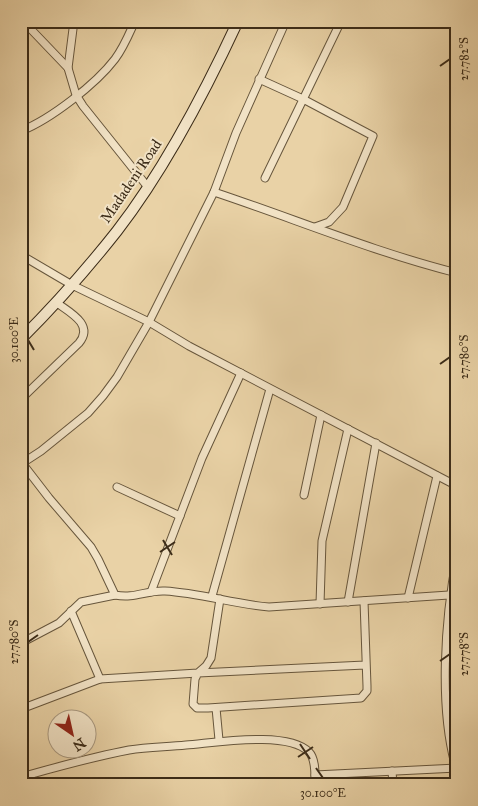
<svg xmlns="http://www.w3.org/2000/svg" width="478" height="806" viewBox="0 0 478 806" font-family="'IM FELL Great Primer',serif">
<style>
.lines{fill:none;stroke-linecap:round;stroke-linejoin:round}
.street-casing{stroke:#67563c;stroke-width:9}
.secondary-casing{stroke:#3c2c18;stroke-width:12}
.street{stroke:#f1e2c5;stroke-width:7}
.secondary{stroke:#f1e2c5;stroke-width:10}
.ticks{fill:none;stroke:#3c2c18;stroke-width:2}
.labels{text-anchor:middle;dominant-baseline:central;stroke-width:4;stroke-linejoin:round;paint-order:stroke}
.street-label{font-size:15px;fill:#3c2c18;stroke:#f1e2c5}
.neatline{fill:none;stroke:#3c2c18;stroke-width:2}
.ticks-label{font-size:12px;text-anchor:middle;fill:#3c2c18}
</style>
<rect width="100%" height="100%" fill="#e9d2a6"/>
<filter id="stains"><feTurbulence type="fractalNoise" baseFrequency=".004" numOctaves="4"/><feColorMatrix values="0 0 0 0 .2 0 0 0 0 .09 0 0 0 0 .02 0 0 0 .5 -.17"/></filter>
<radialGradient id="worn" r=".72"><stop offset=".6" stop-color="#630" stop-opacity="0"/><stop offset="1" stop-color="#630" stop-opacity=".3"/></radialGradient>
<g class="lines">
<defs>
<g id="street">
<path d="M23 21 68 68 76 95 83 106 147 186"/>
<path d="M68 68 74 21"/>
<path d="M259 79 303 99 373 136 343 207 329 222 315 227"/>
<path d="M21 131C51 119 96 84 115 59 124 47 129 34 135 21"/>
<path d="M265 178 341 21"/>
<path d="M214 192C295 219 374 252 457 273"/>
<path d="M21 255 72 285 149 322 189 346 457 486"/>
<path d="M21 399 79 343C94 325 71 313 57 303"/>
<path d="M22 463 49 498 91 547 98 559 115 595C135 599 146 590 165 591 200 593 234 604 269 607L449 595 457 596"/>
<path d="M21 464 41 451 88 413 103 396 117 377 149 322 214 192 236 133 286 21"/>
<path d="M117 487 180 516"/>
<path d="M304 495 321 415"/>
<path d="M457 556C445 618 438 709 457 771"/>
<path d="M151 592 202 458 241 373"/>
<path d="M212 596 270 389"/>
<path d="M408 598 437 476"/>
<path d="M364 601 367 686V691L361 698 208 708H197L193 704 195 679 198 673 365 665"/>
<path d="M348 602 376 443"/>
<path d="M320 604 322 541 348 429"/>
<path d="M71 611 100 679"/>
<path d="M21 643 59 623 81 602 115 595"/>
<path d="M216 708 219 740"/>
<path d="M21 709 100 679 198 673 206 666 211 658 220 599"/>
<path d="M392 771 393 785"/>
<path d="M315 775 457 768"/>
<path d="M21 777C57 767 92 757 129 750 148 747 167 747 186 745 214 743 288 730 309 752 316 759 315 775 315 785"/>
</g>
<path id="secondary" d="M21 339C55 305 87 269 117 231 165 169 205 92 238 21"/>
</defs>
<use href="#street" class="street-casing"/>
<use href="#secondary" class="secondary-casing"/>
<use href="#street" class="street"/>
<use href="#secondary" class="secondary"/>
</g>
<path class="ticks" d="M440 66 450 59M28 340 34 350M440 364 450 357M163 540 172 555M160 552 175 542M28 642 38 635M440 661 450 654M300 744 310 759M298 757 313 747M316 768 323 778"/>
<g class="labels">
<g class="street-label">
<text transform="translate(131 181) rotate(-56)">Madadeni Road</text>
</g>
</g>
<rect width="478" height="806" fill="none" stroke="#e9d2a6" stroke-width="55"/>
<g transform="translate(72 734) rotate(146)"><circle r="24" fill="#f1e2c5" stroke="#a99980"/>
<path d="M0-4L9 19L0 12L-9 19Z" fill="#8f2418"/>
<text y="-8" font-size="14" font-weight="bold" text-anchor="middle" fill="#3c2c18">N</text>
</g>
<rect x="28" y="28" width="422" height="750" class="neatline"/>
<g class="ticks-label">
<text transform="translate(464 59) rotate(-90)" y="4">27.782°S</text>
<text transform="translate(14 340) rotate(-90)" y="4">30.100°E</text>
<text transform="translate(464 357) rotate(-90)" y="4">27.780°S</text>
<text transform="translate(14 642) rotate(-90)" y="4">27.780°S</text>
<text transform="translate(464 654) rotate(-90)" y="4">27.778°S</text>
<text x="323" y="797">30.100°E</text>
</g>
<rect width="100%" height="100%" filter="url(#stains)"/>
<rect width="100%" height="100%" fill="url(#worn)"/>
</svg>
